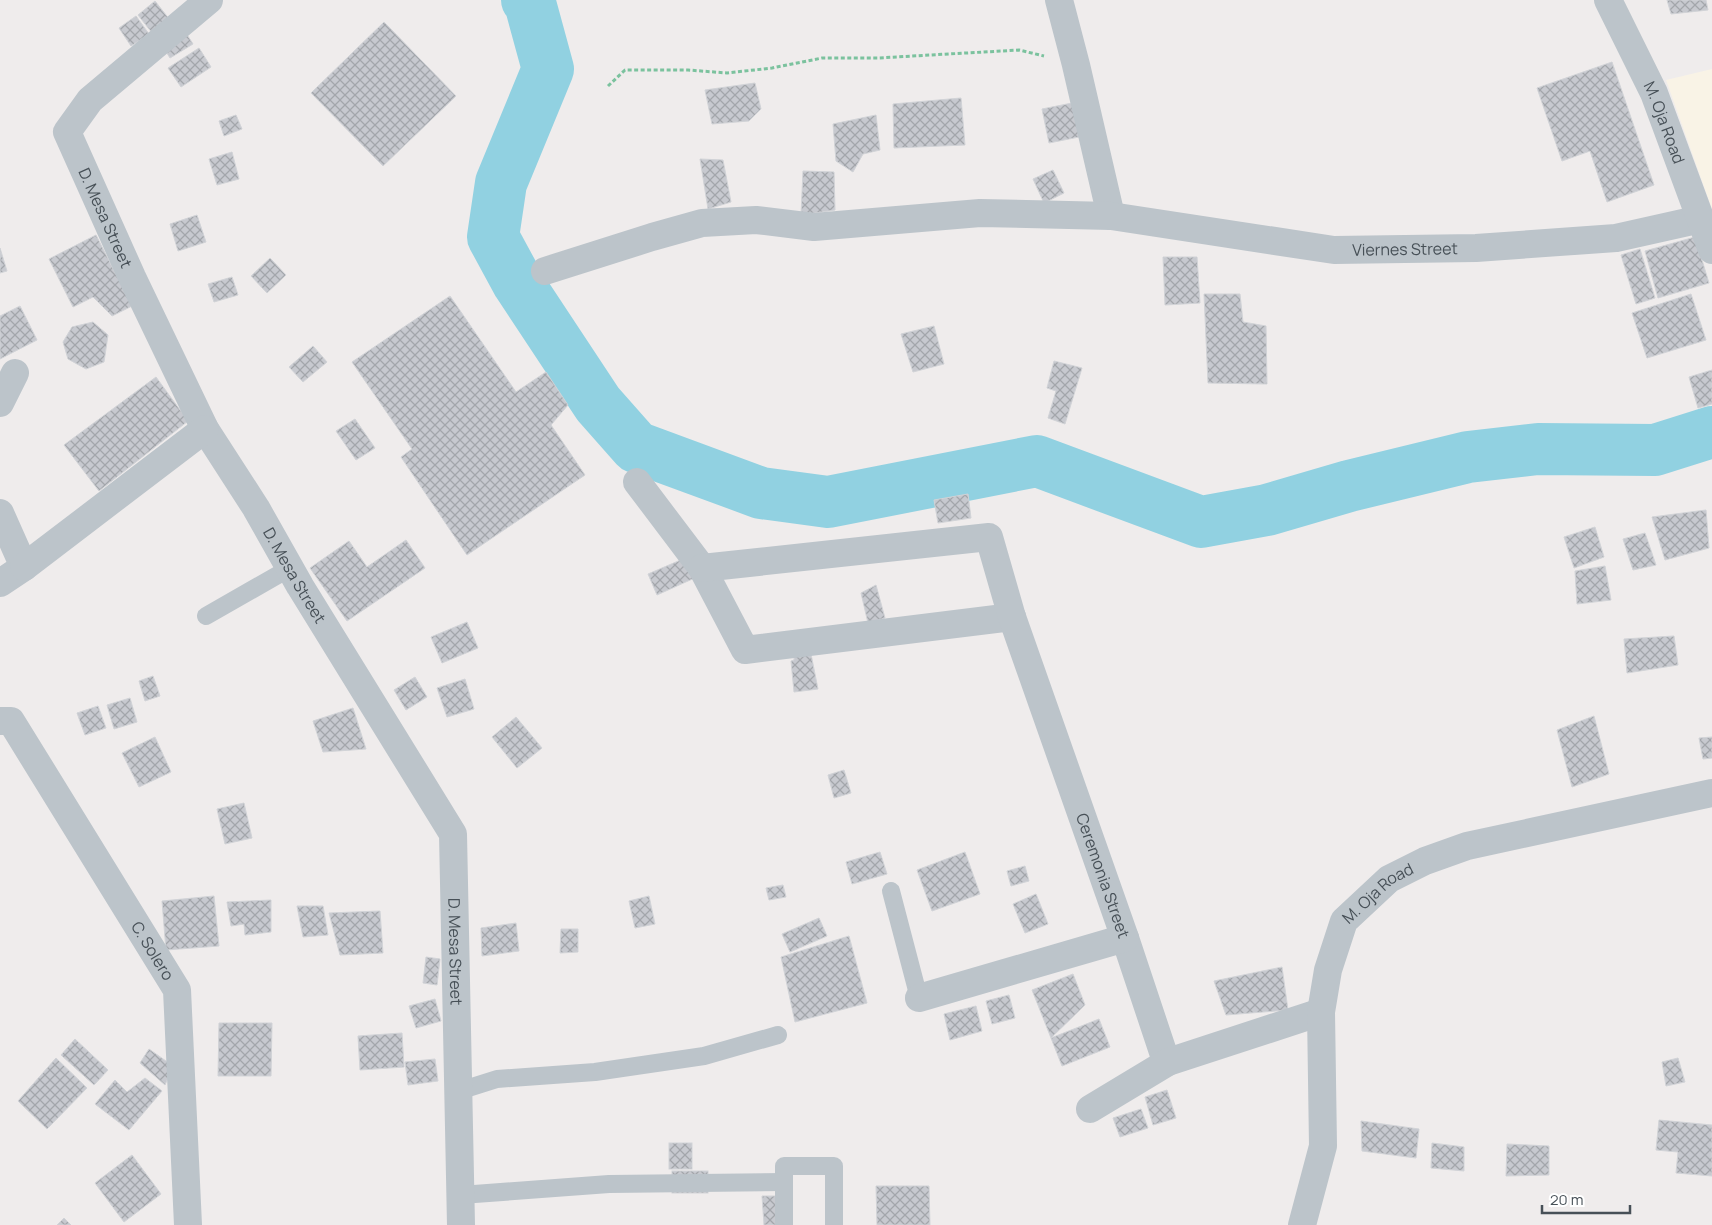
<svg xmlns="http://www.w3.org/2000/svg" width="1712" height="1225" viewBox="0 0 1712 1225" font-family="Manrope,sans-serif">
<style>
.commercial{fill:#f9f3e6}
.lines{fill:none;stroke-linecap:round;stroke-linejoin:round}
.river{stroke:#91d1e1;stroke-width:52}
.building{fill:url(#building-cross-hatch);stroke:#d1d3d7}
.path{stroke:#7bc29e;stroke-width:3;stroke-dasharray:4 2.5;stroke-linecap:butt}
.service{stroke:#bcc4ca;stroke-width:18}
.minor{stroke:#bcc4ca;stroke-width:28}
.tertiary{stroke:#bcc4ca;stroke-width:28}
.labels{text-anchor:middle;dominant-baseline:central;stroke-width:4;stroke-linejoin:round;paint-order:stroke}
.street-label{font-size:16px;fill:#475057;stroke:#fff}
</style>
<defs>
<pattern id="building-cross-hatch" width="8" height="8" patternUnits="userSpaceOnUse" patternTransform="scale(1.25)"><rect width="8" height="8" fill="#c7c9cf"/><path d="M0 0l8 8M0 8l8-8" fill="none" stroke="#a3a6ab"/></pattern>
</defs>
<rect width="100%" height="100%" fill="#efecec"/>
<path class="commercial" d="M1712 69V209L1666 80Z"/>
<g class="lines">
<path class="river" d="M527 0 530 3 548 69 501 183 493 237 518 283 598 404 636 447 761 493 828 502 1037 461 1201 522 1267 510 1349 486 1468 457 1538 449 1655 450 1712 432"/>
</g>
<g class="building">
<path d="M1667 0H1706L1708 10 1671 14Z"/>
<path d="M155 1 170 20 153 34 138 15Z"/>
<path d="M136 16 149 34 131 46 119 28Z"/>
<path d="M384 22 456 96 383 166 311 93Z"/>
<path d="M184 30 193 44 170 58 162 45Z"/>
<path d="M199 48 211 67 181 87 168 68Z"/>
<path d="M1612 62 1654 185 1607 202 1590 151 1562 161 1537 88Z"/>
<path d="M755 83 761 109 749 121 712 124 705 90Z"/>
<path d="M961 98 965 145 894 148 893 104Z"/>
<path d="M1077 102 1084 136 1049 143 1042 109Z"/>
<path d="M236 115 242 129 224 136 219 121Z"/>
<path d="M876 115 880 150 863 154 853 172 836 161 833 124Z"/>
<path d="M232 152 239 179 217 185 209 159Z"/>
<path d="M700 159 723 160 731 202 708 209Z"/>
<path d="M1053 170 1064 193 1044 203 1033 179Z"/>
<path d="M803 171 834 172 835 210 801 215Z"/>
<path d="M197 215 206 242 178 251 170 224Z"/>
<path d="M96 235 132 306 112 316 93 297 73 307 49 259Z"/>
<path d="M1695 237 1709 283 1658 298 1645 251Z"/>
<path d="M0 248 7 271 0 273Z"/>
<path d="M1640 249 1655 298 1636 304 1621 255Z"/>
<path d="M1163 257H1197L1200 303 1165 305Z"/>
<path d="M270 258 286 275 267 293 251 276Z"/>
<path d="M232 277 238 295 214 302 208 284Z"/>
<path d="M1204 294H1240L1243 322 1266 326 1267 384 1208 383Z"/>
<path d="M1691 294 1706 340 1647 358 1632 313Z"/>
<path d="M450 296 516 392 546 372 568 405 551 425 585 475 467 555 401 457 412 449 352 362Z"/>
<path d="M20 306 37 340 0 359V316Z"/>
<path d="M93 322 108 335 104 362 86 369 68 359 63 342 72 327Z"/>
<path d="M934 326 944 364 913 372 901 334Z"/>
<path d="M313 346 327 362 303 382 289 367Z"/>
<path d="M1054 361 1082 368 1065 424 1048 418 1056 391 1047 388Z"/>
<path d="M1712 370V404L1698 408 1689 377Z"/>
<path d="M156 377 188 421 99 491 64 445Z"/>
<path d="M355 419 375 448 356 460 336 431Z"/>
<path d="M968 494 971 518 938 523 934 500Z"/>
<path d="M1706 510 1709 548 1665 560 1652 517Z"/>
<path d="M1595 527 1604 557 1574 568 1564 537Z"/>
<path d="M1645 533 1656 565 1633 570 1623 539Z"/>
<path d="M406 540 425 568 347 621 310 568 349 541 367 567Z"/>
<path d="M690 556 699 576 657 595 648 574Z"/>
<path d="M1605 566 1611 600 1577 604 1575 571Z"/>
<path d="M876 585 885 618 868 623 861 593Z"/>
<path d="M467 622 478 648 442 663 431 637Z"/>
<path d="M1674 636 1678 665 1627 673 1624 639Z"/>
<path d="M809 644 818 689 794 692 791 661 794 660 795 648Z"/>
<path d="M153 676 160 696 145 701 139 681Z"/>
<path d="M415 677 427 697 406 710 394 690Z"/>
<path d="M465 679 474 709 447 717 437 688Z"/>
<path d="M130 698 137 722 114 729 107 705Z"/>
<path d="M98 706 106 728 85 735 77 713Z"/>
<path d="M353 708 366 749 323 752 313 721Z"/>
<path d="M1594 716 1609 774 1572 787 1557 730Z"/>
<path d="M516 717 542 748 517 768 492 737Z"/>
<path d="M155 737 171 772 139 787 122 753Z"/>
<path d="M1712 737V758L1703 759 1699 738Z"/>
<path d="M844 770 851 793 834 798 828 775Z"/>
<path d="M244 803 252 838 225 844 217 809Z"/>
<path d="M880 852 887 874 852 884 846 862Z"/>
<path d="M965 852 980 894 932 911 917 870Z"/>
<path d="M1025 866 1029 881 1011 886 1007 871Z"/>
<path d="M783 885 786 897 769 900 766 888Z"/>
<path d="M1036 894 1048 924 1025 933 1013 904Z"/>
<path d="M214 896 219 946 166 950 162 901Z"/>
<path d="M649 896 655 924 635 928 629 901Z"/>
<path d="M271 900V932L245 935 244 924 231 926 227 902Z"/>
<path d="M297 906H323L328 935 303 937Z"/>
<path d="M380 911 383 953 340 955 329 913Z"/>
<path d="M819 918 827 936 790 952 782 934Z"/>
<path d="M516 923 519 951 482 956 481 928Z"/>
<path d="M561 929H578V952L560 953Z"/>
<path d="M849 936 867 1003 795 1022 781 957Z"/>
<path d="M426 957 440 959 437 985 423 983Z"/>
<path d="M1282 967 1288 1010 1226 1015 1214 981Z"/>
<path d="M1073 974 1085 1005 1051 1038 1032 990Z"/>
<path d="M1009 995 1015 1018 992 1024 986 1001Z"/>
<path d="M435 999 441 1021 416 1028 409 1006Z"/>
<path d="M976 1006 982 1031 950 1040 944 1014Z"/>
<path d="M1099 1019 1110 1047 1062 1066 1051 1038Z"/>
<path d="M219 1023H272L271 1076H218Z"/>
<path d="M402 1033 404 1067 360 1070 358 1036Z"/>
<path d="M75 1039 108 1070 94 1085 61 1055Z"/>
<path d="M149 1049 173 1066 165 1085 140 1063Z"/>
<path d="M56 1058 87 1088 47 1129 18 1101Z"/>
<path d="M1678 1058 1685 1082 1666 1086 1662 1062Z"/>
<path d="M435 1059 438 1081 408 1085 405 1062Z"/>
<path d="M145 1078 162 1091 129 1130 95 1104 115 1080 127 1092Z"/>
<path d="M1167 1090 1176 1118 1153 1125 1145 1097Z"/>
<path d="M1141 1109 1148 1128 1120 1137 1113 1118Z"/>
<path d="M1659 1120 1712 1125V1176L1676 1173 1678 1152 1656 1150Z"/>
<path d="M1361 1121 1419 1129 1416 1158 1362 1151Z"/>
<rect x="669" y="1143" width="23" height="26"/>
<path d="M1432 1143 1464 1147V1171L1431 1168Z"/>
<path d="M1507 1144 1549 1146V1175L1506 1176Z"/>
<path d="M132 1155 161 1194 124 1222 95 1183Z"/>
<rect x="672" y="1171" width="36" height="22"/>
<path d="M876 1186H929L930 1225H877Z"/>
<path d="M762 1196H777L778 1225H764Z"/>
<path d="M64 1218 71 1225H57Z"/>
</g>
<g class="lines">
<path class="path" d="M608 86 625 70H688L727 73 772 68 822 58H878L1019 50 1044 56"/>
<g class="service">
<path d="M206 616 290 568"/>
<path d="M891 891 919 998"/>
<path d="M459 1091 497 1079 595 1072 704 1056 778 1035"/>
<path d="M461 1195 609 1184 784 1182"/>
<path d="M784 1225V1166H834V1225"/>
</g>
<g class="minor">
<path id="s1" d="M209 0 90 100 67 132 132 277 205 429 256 508 300 586 453 834 461 1225"/>
<path d="M1059 0 1076 65 1111 216"/>
<path id="s2" d="M545 271 652 237 702 223 756 220 814 227 980 213 1111 216 1334 250 1476 248 1616 238 1701 219"/>
<path d="M0 403 15 373"/>
<path d="M637 482 702 568 745 650 1012 617"/>
<path d="M0 513 24 567 0 583"/>
<path d="M24 567 205 429"/>
<path id="s3" d="M702 568 989 537 1012 617 1125 938 1163 1052 1168 1062"/>
<path id="s4" d="M0 721H11L177 990 188 1225"/>
<path d="M919 998 1125 938"/>
<path d="M1090 1109 1168 1062 1321 1012"/>
</g>
<g class="tertiary">
<path id="s5" d="M1608 0 1654 93 1712 250"/>
<path id="s6" d="M1302 1225 1323 1146 1321 1012 1328 970 1344 921 1389 879 1425 861 1467 846 1712 793"/>
</g>
</g>
<g class="labels">
<g class="street-label">
<text stroke="none"><textPath href="#s5" startOffset="135">M. Oja Road</textPath></text>
<text stroke="none"><textPath href="#s1" startOffset="289">D. Mesa Street</textPath></text>
<text stroke="none"><textPath href="#s2" startOffset="871">Viernes Street</textPath></text>
<text stroke="none"><textPath href="#s1" startOffset="694">D. Mesa Street</textPath></text>
<text stroke="none"><textPath href="#s3" startOffset="646">Ceremonia Street</textPath></text>
<text stroke="none"><textPath href="#s6" startOffset="354">M. Oja Road</textPath></text>
<text stroke="none"><textPath href="#s4" startOffset="281">C. Solero</textPath></text>
<text stroke="none"><textPath href="#s1" startOffset="1115">D. Mesa Street</textPath></text>
</g>
</g>
<path d="M1542 1205v8h88v-8" fill="none" stroke="#475057" stroke-width="2.5"/>
<text x="1550" y="1205" font-size="15" fill="#475057" stroke="#ffffff" stroke-width="4" paint-order="stroke">20 m</text>
</svg>
